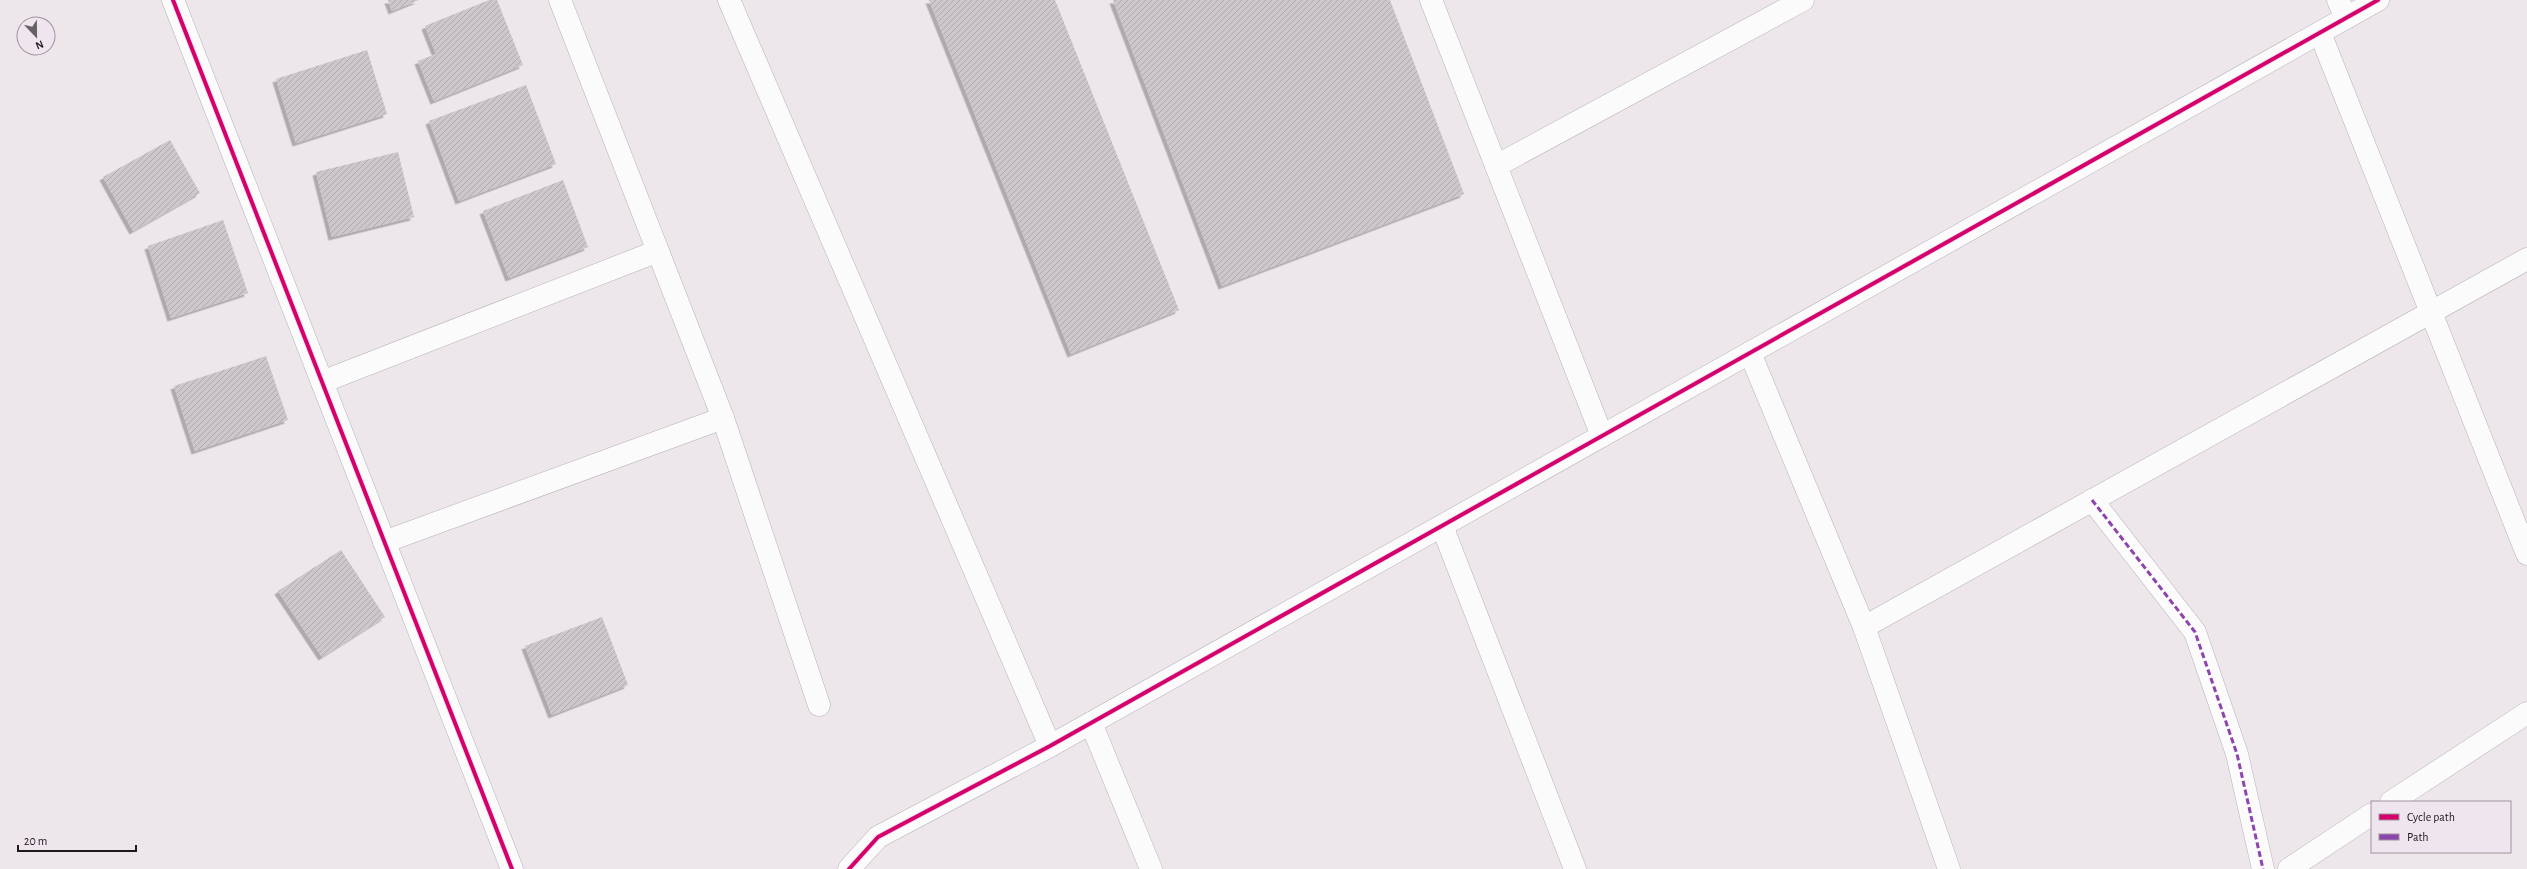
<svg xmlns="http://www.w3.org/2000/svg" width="2527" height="869" viewBox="0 0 2527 869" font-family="'Alegreya Sans',sans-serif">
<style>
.building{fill:url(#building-hatch);filter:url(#shadow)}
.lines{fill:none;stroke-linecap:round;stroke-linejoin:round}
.minor-casing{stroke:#b6b2b6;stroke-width:23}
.minor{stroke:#fcfbfc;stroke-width:22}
.quiet{stroke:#8e44ad;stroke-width:3;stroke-dasharray:6 3;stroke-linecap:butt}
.cycleway-casing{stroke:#efe5ee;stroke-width:6}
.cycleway{stroke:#d6006c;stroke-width:4}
</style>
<defs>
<pattern id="building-hatch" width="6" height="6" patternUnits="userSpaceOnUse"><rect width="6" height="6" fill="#cbc7ca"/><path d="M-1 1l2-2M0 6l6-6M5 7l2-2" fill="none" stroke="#aeaaad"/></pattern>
<filter id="shadow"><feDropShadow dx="-3.5" dy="3.5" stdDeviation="0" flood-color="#0004"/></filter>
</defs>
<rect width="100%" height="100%" fill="#ede7ec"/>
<g class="building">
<path d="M388 0H419L392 11Z"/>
<path d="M489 0H497L523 65 434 101 418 61 436 54 425 26Z"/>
<path d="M929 0H1055L1179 310 1071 354Z"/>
<path d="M1113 0H1390L1464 194 1222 286Z"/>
<path d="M367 50 387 114 296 143 276 79Z"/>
<path d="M526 85 556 164 459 201 429 121Z"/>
<path d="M170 140 200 193 133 231 103 177Z"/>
<path d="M398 152 414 217 332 237 316 172Z"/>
<path d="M563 180 588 247 509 278 483 211Z"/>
<path d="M223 220 248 293 171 318 148 246Z"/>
<path d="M266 356 288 420 195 451 174 386Z"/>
<path d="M341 550 385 617 322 657 278 591Z"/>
<path d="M602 617 628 685 552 715 525 646Z"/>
</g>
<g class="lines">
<defs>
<g id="minor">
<path d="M173 0 512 869"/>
<path d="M560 0 723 418 819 705"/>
<path d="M729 0 1050 746"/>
<path d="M1431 0 1602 436"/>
<path d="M2338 0 2346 18"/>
<path d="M2320 33 2527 554"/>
<path d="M1496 166 1803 0"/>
<path d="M1750 353 1864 627 1949 869"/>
<path d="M322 382 658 251"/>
<path d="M2092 500 2195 632 2237 754 2263 869"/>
<path d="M1442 526 1575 869"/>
<path d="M384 542 723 418"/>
<path d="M1864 627 2527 259"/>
<path d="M1091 723 1151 869"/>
<path d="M2391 802 2527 713"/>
<path d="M849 869 878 837 1050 746 2378 0"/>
<path d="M2289 869 2372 814"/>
</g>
</defs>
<use href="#minor" class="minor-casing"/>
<use href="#minor" class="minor"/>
<path class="quiet" d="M2092 500 2195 632 2237 754 2263 869"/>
<defs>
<g id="cycleway">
<path d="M173 0 512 869"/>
<path d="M849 869 878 837 1050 746 2378 0"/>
</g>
</defs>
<use href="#cycleway" class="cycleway-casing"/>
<use href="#cycleway" class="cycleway"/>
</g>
<rect x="2371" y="801" width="140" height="52" fill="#efe5ee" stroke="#9b939a"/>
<rect x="2379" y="814" width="20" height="6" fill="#d6006c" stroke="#9b939a"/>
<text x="2407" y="821" font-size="12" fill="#1c191c">Cycle path</text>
<rect x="2379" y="834" width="20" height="6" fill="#8e44ad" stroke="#9b939a"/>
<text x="2407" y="841" font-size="12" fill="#1c191c">Path</text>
<g transform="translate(36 36) rotate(158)"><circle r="19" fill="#efe5ee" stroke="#9b939a"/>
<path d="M0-3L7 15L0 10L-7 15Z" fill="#656165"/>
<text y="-6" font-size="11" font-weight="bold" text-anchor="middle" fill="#1c191c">N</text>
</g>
<path d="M18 845v6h118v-6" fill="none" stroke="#1c191c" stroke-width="2"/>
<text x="24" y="845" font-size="12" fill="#1c191c" stroke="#efe5ee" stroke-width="3" paint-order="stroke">20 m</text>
</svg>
